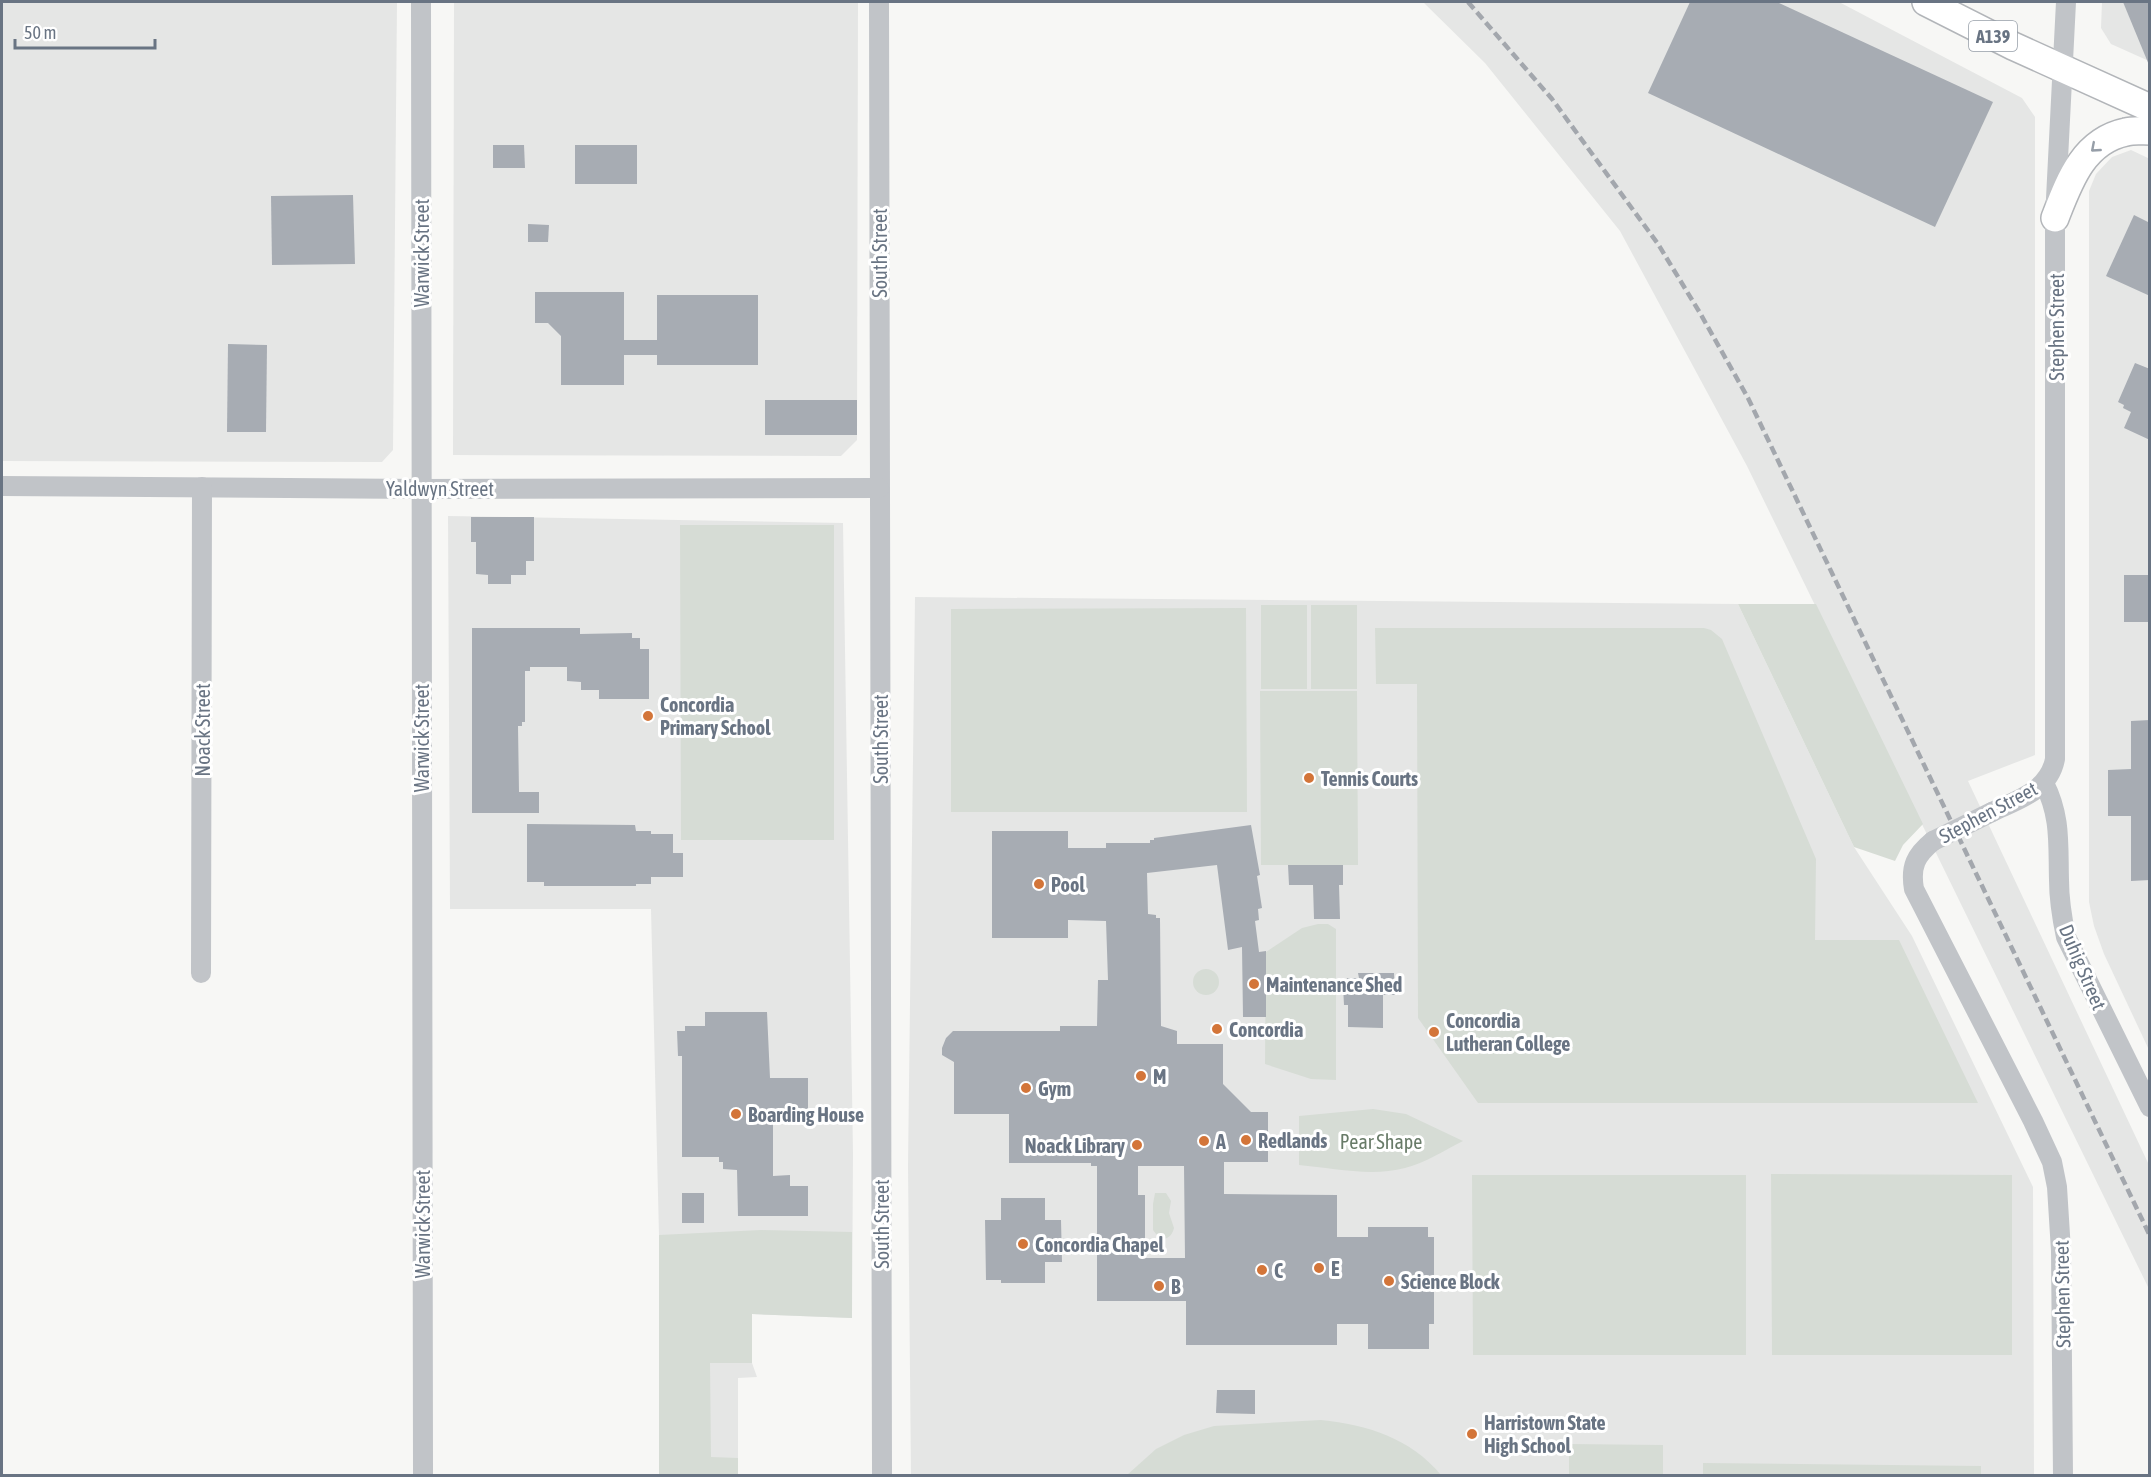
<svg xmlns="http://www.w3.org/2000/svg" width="2151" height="1477" viewBox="0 0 2151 1477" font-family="'Asap Condensed',sans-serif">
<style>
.built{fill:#e5e6e5}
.green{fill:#d6dcd5}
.building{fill:#a7acb3;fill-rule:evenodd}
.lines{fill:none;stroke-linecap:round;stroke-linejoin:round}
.highway-casing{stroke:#b2b5b9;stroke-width:30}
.minor{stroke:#c1c4c8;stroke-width:20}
.highway{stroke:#fff;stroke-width:27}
.rail{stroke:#a3a7ad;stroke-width:4.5;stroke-dasharray:9 4.5;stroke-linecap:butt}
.minor-bridge{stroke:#c1c4c8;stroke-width:20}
.oneway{stroke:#969ea8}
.poi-dot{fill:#d37539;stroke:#fff;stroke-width:2}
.labels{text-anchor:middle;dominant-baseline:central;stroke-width:6;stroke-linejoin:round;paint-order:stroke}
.shield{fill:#fff;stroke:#969ea8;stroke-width:1.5}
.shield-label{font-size:18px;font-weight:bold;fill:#697483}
.street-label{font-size:20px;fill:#697483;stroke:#fff}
.poi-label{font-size:20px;font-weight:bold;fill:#697483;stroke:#fff;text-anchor:start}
.park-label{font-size:20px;fill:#687b68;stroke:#fff}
</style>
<rect width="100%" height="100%" fill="#f7f7f5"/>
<g class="built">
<path d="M2 2H397L393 450 382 462 2 461Z"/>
<path d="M454 2H858L857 440 841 456 453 455Z"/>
<path d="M1423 2H1839L2022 98 2035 117V755L1968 781 2149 1165V1289L1747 466 1620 231 1485 63Z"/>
<path d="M2102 2H2149V61L2111 44 2101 28Z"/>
<path d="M2131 150 2150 159 2149 1050 2104 954 2094 926 2089 902V191L2096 174 2112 157Z"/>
<path d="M448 516 843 523 853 1154 852 1318 752 1314V1363L757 1377 738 1378V1475H659V1235L651 909H450Z"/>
<path d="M915 597 1738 604 1854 847 1912 936 2033 1187 2034 1475H911L908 1166Z"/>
</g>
<g class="green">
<path d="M680 525H834V840H681Z"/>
<path d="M1738 604H1816L1923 824 1903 845 1895 861 1854 847Z"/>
<rect x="1261" y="605" width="46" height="84"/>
<rect x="1311" y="605" width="46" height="84"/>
<path d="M1246 608 1247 812H951V609Z"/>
<path d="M1375 628H1704L1711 630 1722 639 1816 859 1815 940H1899L1978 1103H1478L1418 1018 1417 684H1376Z"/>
<path d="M1260 691H1357L1358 865H1261Z"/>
<path d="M1318 924H1328L1336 929V1080L1311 1079 1265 1064 1266 952 1302 928Z"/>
<circle cx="1206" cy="982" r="13"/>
<path d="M1373 1109 1406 1114 1463 1141C1445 1150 1425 1163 1405 1168 1371 1177 1333 1168 1299 1165V1116Z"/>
<path d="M1771 1174 2012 1175V1355H1772Z"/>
<path d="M1472 1175H1746V1355H1473Z"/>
<path d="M1155 1193H1166L1171 1201 1169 1213 1174 1228C1172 1236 1168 1239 1160 1239L1153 1230V1204Z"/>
<path d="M761 1230 852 1232V1318L752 1314V1363H710L711 1457 738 1458V1475H659V1235Z"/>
<path d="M1321 1420C1368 1425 1410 1438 1441 1475H1127L1156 1449 1184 1435 1214 1426Z"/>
<path d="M1569 1444 1663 1445V1475H1569Z"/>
<path d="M1703 1463 1981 1466V1475L1703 1476Z"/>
</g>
<g class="building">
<path d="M1690 2H1777L1993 102 1935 227 1648 93Z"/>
<path d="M2123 2H2150V65H2149Z"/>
<path d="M493 145H524L525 168H493Z"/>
<rect x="575" y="145" width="62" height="39"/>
<path d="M353 195 355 264 272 265 271 196Z"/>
<path d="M2134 215 2150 223V296L2106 276Z"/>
<path d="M528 224 549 225 548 242H528Z"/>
<path d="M535 292H624V340H657V295H758V365H657V355H624V385H561V336L548 323H535Z"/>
<path d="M228 344 267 345 266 432H227Z"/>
<path d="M2135 363 2150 369V440L2124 428 2131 412 2123 408 2124 405 2118 402Z"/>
<rect x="765" y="400" width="92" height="35"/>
<path d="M471 517H534V561H526V575H511V584H488V575L476 574V542H471Z"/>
<rect x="2124" y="575" width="26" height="47"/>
<path d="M472 628H580V634L632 633V638H640V649H649V699H599V690H581V682L567 681V667H530V671H525V722H522V726H518L519 792H539V813H472Z"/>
<path d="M2150 720V880L2131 881V816H2108V770L2131 769V721Z"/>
<path d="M527 824 635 825 636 831H651V834H673V853H683V877H651V884H636V886H544V882H527Z"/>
<path d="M1251 825 1260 875 1257 876 1262 908 1258 909 1259 920 1255 921 1259 952 1266 951V1017H1243L1242 947 1228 950 1217 865 1147 873 1148 914 1156 915V918H1160L1161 1026 1177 1031V1044H1223V1084L1251 1112H1268V1162H1224V1194L1337 1195V1237H1368V1227H1428V1237H1434V1324H1429V1349H1368V1324H1337V1345H1186V1301H1097V1166H1091V1163H1009V1114H954V1062L942 1055V1048L946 1038 953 1031H1060V1026H1097L1098 980H1108L1106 921 1068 920V938H992V831H1068V848H1106V843H1150V840H1154V838ZM1138 1166H1184L1185 1258H1145V1195H1138Z"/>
<path d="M1288 865H1343V885H1339L1340 919H1314L1313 885H1289Z"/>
<path d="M1358 973H1394L1395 995H1383V1028L1348 1027V1005H1344L1343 986H1347V978H1359Z"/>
<path d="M705 1012H767L770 1078H808V1109H790V1120H773V1176L790 1175V1186H808V1216H738L737 1170 723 1169V1162H719V1157H682V1056H678L677 1031H685V1026H705Z"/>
<rect x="682" y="1193" width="22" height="30"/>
<path d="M1001 1198H1045V1220H1061L1062 1262H1045V1283H1001V1280H986L985 1220H1001Z"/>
<path d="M1217 1390H1255V1414L1216 1413Z"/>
</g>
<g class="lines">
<defs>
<g id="highway">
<path d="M1926 2 2013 46 2150 108"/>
<path d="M2055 218C2069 182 2083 141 2126 132 2133 130 2142 131 2150 131"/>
</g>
</defs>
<use href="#highway" class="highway-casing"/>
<g class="minor">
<path d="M421 2 423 1476"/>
<path d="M879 2 882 1476"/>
<path d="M2 486 421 489 879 488"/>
<path d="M2044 783C2061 816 2058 844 2059 880 2059 899 2062 918 2066 937L2150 1107"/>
<path d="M1992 812C2017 800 2049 791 2055 759V218L2066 2"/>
<path d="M1933 841C1916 855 1910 866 1914 889L2033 1121 2052 1162 2057 1187 2061 1251 2063 1476"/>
<path d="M201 973 202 487"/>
</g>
<use href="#highway" class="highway"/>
<path class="rail" d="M1468 2 1552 99 1658 244 1700 313 1748 398 2150 1236"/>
<path class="minor-bridge" d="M1933 841 1992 812"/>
</g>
<defs><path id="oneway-chevron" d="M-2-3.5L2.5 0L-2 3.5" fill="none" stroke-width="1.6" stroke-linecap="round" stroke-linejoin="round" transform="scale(1.5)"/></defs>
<use class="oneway" href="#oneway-chevron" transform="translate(2095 148) rotate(139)"/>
<g class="poi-dot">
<circle cx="648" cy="716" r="6"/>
<circle cx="1309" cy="778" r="6"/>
<circle cx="1039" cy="884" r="6"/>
<circle cx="1254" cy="984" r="6"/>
<circle cx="1217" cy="1029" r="6"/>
<circle cx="1434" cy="1032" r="6"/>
<circle cx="1141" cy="1076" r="6"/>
<circle cx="1026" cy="1088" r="6"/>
<circle cx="736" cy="1114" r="6"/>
<circle cx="1246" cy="1140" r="6"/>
<circle cx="1204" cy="1141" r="6"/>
<circle cx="1137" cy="1145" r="6"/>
<circle cx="1023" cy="1244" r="6"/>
<circle cx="1319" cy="1268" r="6"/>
<circle cx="1262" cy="1270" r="6"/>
<circle cx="1389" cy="1281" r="6"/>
<circle cx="1159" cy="1286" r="6"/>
<circle cx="1472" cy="1434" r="6"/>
</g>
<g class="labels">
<rect class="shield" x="1969" y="21" width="48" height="30" rx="4.5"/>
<g class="shield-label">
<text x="1993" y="36">A139</text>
</g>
<g class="street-label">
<text transform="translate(421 253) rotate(-90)">Warwick Street</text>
<text transform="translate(879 253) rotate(-90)">South Street</text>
<text transform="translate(2056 327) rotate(-90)">Stephen Street</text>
<text x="440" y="488">Yaldwyn Street</text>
<text transform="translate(202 730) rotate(-90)">Noack Street</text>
<text transform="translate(421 738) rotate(-90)">Warwick Street</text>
<text transform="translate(880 739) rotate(-90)">South Street</text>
<text transform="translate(1988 812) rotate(-28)">Stephen Street</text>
<text transform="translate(2083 967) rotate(67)">Duhig Street</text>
<text transform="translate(422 1224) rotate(-90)">Warwick Street</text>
<text transform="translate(881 1224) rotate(-90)">South Street</text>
<text transform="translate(2062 1294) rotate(-91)">Stephen Street</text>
</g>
<g class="poi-label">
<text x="660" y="704">Concordia<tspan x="660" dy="23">Primary School</tspan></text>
<text x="1321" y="778">Tennis Courts</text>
<text x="1051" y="884">Pool</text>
<text x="1266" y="984">Maintenance Shed</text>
<text x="1446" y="1020">Concordia<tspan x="1446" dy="23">Lutheran College</tspan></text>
<text x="1229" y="1029">Concordia</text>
<text x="1153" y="1076">M</text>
<text x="1038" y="1088">Gym</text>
<text x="748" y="1114">Boarding House</text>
<text x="1258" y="1140">Redlands</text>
<text x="1216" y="1141">A</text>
<text x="1125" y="1145" text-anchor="end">Noack Library</text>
<text x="1035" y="1244">Concordia Chapel</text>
<text x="1331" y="1268">E</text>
<text x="1274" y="1270">C</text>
<text x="1401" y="1281">Science Block</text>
<text x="1171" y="1286">B</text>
<text x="1484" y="1422">Harristown State<tspan x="1484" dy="23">High School</tspan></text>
</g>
<g class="park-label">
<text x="1381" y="1141">Pear Shape</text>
</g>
</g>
<rect width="2151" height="1477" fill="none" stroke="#697483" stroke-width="6"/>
<path d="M15 39v9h140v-9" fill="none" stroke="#697483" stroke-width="3"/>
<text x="24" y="39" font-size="18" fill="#697483" stroke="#ffffff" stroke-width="4.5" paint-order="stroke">50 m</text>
</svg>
